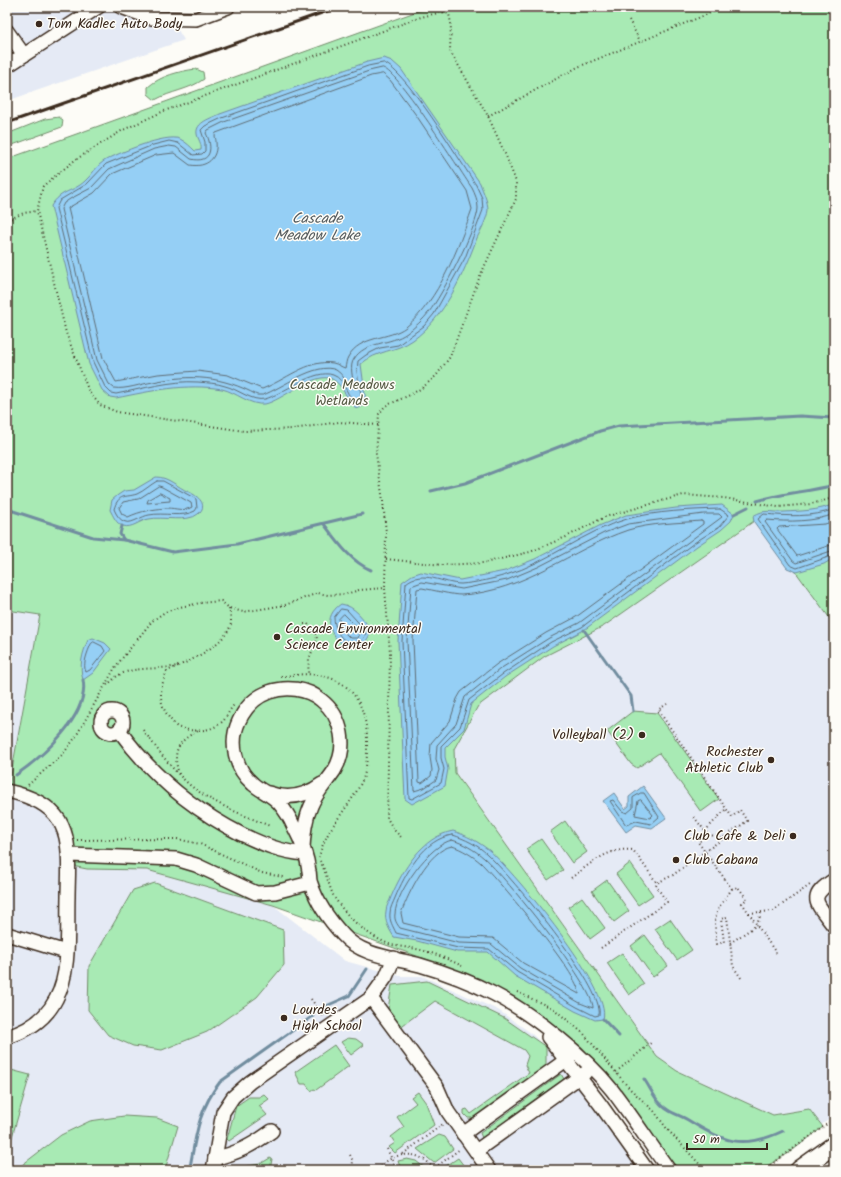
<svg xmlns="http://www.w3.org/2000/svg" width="841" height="1177" viewBox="0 0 841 1177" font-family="Kalam,sans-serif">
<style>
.built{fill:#e5eaf5}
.green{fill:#a8eab4;stroke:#728a69}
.water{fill:#95cff5;stroke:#718d9f}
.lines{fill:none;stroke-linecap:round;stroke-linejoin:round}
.shore{stroke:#5f6c74;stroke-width:1}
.stream{stroke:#718d9f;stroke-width:3}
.minor-casing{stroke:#3b2a1e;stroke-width:16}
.major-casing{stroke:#3b2a1e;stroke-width:20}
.path{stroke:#3b2a1e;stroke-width:2;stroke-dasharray:1 3;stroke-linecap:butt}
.minor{stroke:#fdfcf7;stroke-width:13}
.major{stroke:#fdfcf7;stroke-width:17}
.rail{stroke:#3b2a1e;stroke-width:3}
.poi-dot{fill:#3b2a1e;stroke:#fdfcf7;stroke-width:1.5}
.labels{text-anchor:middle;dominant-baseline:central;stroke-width:3;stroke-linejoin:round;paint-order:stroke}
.poi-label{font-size:14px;fill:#3b2a1e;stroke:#fdfcf7;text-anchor:start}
.park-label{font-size:14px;fill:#565a44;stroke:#fdfcf7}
.water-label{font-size:15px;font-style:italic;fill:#565c5e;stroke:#fdfcf7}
</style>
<rect width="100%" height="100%" fill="#fdfcf7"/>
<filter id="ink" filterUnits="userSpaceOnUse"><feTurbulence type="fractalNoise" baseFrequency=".025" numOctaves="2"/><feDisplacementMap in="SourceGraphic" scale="8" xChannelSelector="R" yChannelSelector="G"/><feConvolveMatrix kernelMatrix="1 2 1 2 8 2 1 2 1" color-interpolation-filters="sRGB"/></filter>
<g filter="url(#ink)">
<g class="built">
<path d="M7 7H164L184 40 7 101Z"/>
<path d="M758 519 834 623V1116L821 1125 808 1109 773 1115 677 1071 657 1057 455 772 454 749 478 706 545 656 604 626Z"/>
<path d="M7 610 40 615 8 791 46 807 77 867 87 869 147 870 273 905 345 961 400 976H422L498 1010 531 1033 551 1053 590 1101 639 1170H7Z"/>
</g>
<g class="green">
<path d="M429 7H834V624L757 519 604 626 545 656 478 706 454 749 455 773 657 1057 677 1071 773 1115 809 1109 823 1127 789 1153 760 1170H677L582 1047 507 995 431 961 273 905 147 870 87 869 77 867 69 855 59 819 8 792 40 615 7 610V159Z"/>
<path d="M196 69 203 72 204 79C189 90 171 91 155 100L148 94V87C160 76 180 71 196 69Z"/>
<path d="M59 117 63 120 62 127 7 147V134L45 119Z"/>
<path d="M633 711 657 713 719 799 701 812 659 753 637 768 631 764 607 731Z"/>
<path d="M565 821 587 852 572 863 550 832Z"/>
<path d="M541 839 563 870 548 880 526 849Z"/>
<path d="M630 863 653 895 638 905 616 874Z"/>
<path d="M607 880 629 911 614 922 592 891Z"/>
<path d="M155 883 283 930 284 965 257 997 207 1032 162 1050 133 1046 108 1035 88 1010 89 966 133 890Z"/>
<path d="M582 897 605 928 590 939 568 907Z"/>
<path d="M670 919 692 950 677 960 655 929Z"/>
<path d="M645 935 668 966 653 977 631 946Z"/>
<path d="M622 953 644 984 629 995 607 963Z"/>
<path d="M427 981 504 1018 546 1047V1067L476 1118H468L464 1114V1110L467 1109 471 1114 529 1073 525 1065 528 1056 524 1050 435 1001 399 1028 388 1009 392 985Z"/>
<path d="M348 1038 356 1039 364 1045 351 1055 341 1042Z"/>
<path d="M334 1045 349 1066 316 1090 314 1089 311 1091 306 1084H301L295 1072Z"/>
<path d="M7 1069 30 1075 7 1154Z"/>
<path d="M561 1074 564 1079 482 1138 480 1133Z"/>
<path d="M418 1092 426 1103 434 1125 395 1153 389 1147 395 1143 391 1137 404 1127 397 1117 416 1103 411 1097Z"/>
<path d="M264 1094 269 1099 259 1106 267 1115 229 1141 227 1139 236 1106 249 1097H259Z"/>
<path d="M124 1116 157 1118 178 1126 165 1170H20L22 1165 61 1135 90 1121Z"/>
<path d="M439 1135 445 1137 453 1149 434 1163 417 1149Z"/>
<path d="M270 1158 272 1159 270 1170 231 1169 260 1164Z"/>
<path d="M458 1158 467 1170H440Z"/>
<path d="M407 1159 416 1161 426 1169 401 1170 398 1161Z"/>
</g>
<g class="water">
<path d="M384 58 392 61 401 69 480 183C483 192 488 201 488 210 487 219 481 230 477 238 463 275 445 317 413 340 396 352 377 350 361 364L366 402 363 406 357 409C347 402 343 384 332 379 315 371 281 401 265 404 250 406 236 392 222 389 186 383 151 391 116 398L110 397 102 390 89 364 51 206C62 189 72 193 85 181 92 175 96 166 104 161 118 153 166 133 180 139 186 142 191 147 195 151L201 150C202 143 198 140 197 134 195 122 212 118 220 114L367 62Z"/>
<path d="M156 477C169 477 177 487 189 492 198 496 209 505 198 514 188 523 162 516 149 519 140 520 132 529 123 526 116 524 113 515 110 510L112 500 118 495 124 491 134 490Z"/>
<path d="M834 504V558L824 564 797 572 787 568 754 522 753 516C766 508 770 513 784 512 800 511 819 511 834 504Z"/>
<path d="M722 505 734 514 731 521 721 530 697 546 584 630 553 646 505 677 471 704 464 729 445 748V757L448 769 445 786 412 804 405 799 398 641 402 582 412 575 421 572 460 580 505 571 535 559 601 525 626 515 676 508Z"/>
<path d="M341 604C355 606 364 619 371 631 359 671 307 627 341 604Z"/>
<path d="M93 638 105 643 111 649 93 673 83 680C79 666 82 654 88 640Z"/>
<path d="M643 786 666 818 652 828 636 825 626 832 603 801 614 793 625 809 629 806V797Z"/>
<path d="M453 831C466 835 479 842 490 851 514 872 613 990 603 1019L595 1020 575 1011 515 976 488 952H457L417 941 394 937C389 929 384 921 386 911 386 906 390 901 391 897 403 869 422 837 453 831Z"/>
</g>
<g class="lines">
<g class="shore">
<path d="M384 63C406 71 460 161 476 185L482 198 483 210 465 258 434 314 424 326 398 345 380 348 366 355 358 361 357 372 362 400 358 404C346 399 346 379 333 375 315 368 281 395 265 399 252 402 238 389 225 386 217 383 207 383 198 382 171 380 142 389 116 394L111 393 105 387 93 362 56 208 60 200 87 184 106 164 153 145 169 141 178 143 193 155 202 154 205 151V142L201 130 205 126 222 118 368 66Z"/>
<path d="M383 68C400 73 458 168 472 188 475 194 478 201 478 208 478 226 441 297 429 312 423 320 415 327 407 333 391 345 365 341 354 359 349 366 353 378 354 386L353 388C346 384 344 375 336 370 317 361 280 389 263 395H257C222 376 191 374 153 382 141 384 125 390 114 388L109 384 97 360 61 209 64 203 70 199 91 188 109 169 154 149 169 146 176 147 191 159C212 164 213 147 206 133L208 130 224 122 369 71Z"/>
<path d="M383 74 390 80 416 115 467 191 472 209C458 249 439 300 406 327 389 340 360 335 348 357 346 360 346 365 345 368 341 367 338 364 333 363 308 359 284 381 262 389L228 375 197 371 158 374 116 382 103 358 68 208 94 193 112 174 156 155 174 153 190 165C207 168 218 158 216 142 216 138 214 136 216 133L371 76Z"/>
<path d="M157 481H163L196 499 197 508 195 511C182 518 164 512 149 515 142 516 132 524 126 522 120 521 116 514 114 509 119 493 125 498 137 494 144 491 150 485 157 481Z"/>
<path d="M159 486 162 487 191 503 192 507C184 512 176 508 167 508 153 509 141 511 128 517L122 514 119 508 123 502 138 499Z"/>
<path d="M160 493 170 498V501L147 503 148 500Z"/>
<path d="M720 509 729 515 719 527 694 543 582 627 551 642 503 674 469 700 460 727 441 746V758L444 769 441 783 412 799 409 798 402 641 406 583C422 569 444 584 461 584 475 583 493 579 506 575 549 562 584 531 627 519 656 511 690 510 720 509Z"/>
<path d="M834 509C813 518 786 516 764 514L758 519 790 565 797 568 834 555"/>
<path d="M704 514H719L722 517 579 623 549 638 500 669 465 697 456 724 437 745 436 759 439 770 436 780 424 788 414 791 407 641 411 586 422 582 462 589 507 580 538 567 604 533 628 524Z"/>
<path d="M834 514C815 522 788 522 767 520L765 522 793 561 796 563 834 550"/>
<path d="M701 521 703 522V524L576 617 546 633 497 664 461 692 457 699 450 721 431 743 430 757 432 770 431 776 422 783 419 782 413 640 417 589 422 588C433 590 452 595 461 595 524 592 571 549 628 530 651 523 678 523 701 521Z"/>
<path d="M834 521 825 524 779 527 777 529 797 556 834 544"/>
<path d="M341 609 347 610 366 631 365 636 361 642C344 647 335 633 334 618Z"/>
<path d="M344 614 361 631 358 638H350L340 628 339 619Z"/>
<path d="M94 642 102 646 105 651 90 670 86 672C82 665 88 651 91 644Z"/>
<path d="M641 793H644L659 817 651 824 636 821 626 825 610 801 613 800 622 811 627 813 633 808V798Z"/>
<path d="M641 800 653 815 650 818 635 815 638 801Z"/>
<path d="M453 835C465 839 478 845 487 854 510 875 605 988 599 1015L595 1016 577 1007 517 972 489 949 458 948 396 933C393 926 389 921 390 913 390 908 393 903 395 898 405 874 424 838 453 835Z"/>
<path d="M452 840C463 843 475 850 484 858 504 875 594 986 593 1008L580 1003 520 968 491 944 459 943 400 928C397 924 394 920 395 914 396 892 430 844 452 840Z"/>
<path d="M452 846C462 849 473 856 481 863 497 879 581 976 579 994L523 963 493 938 459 937 403 923 401 913C409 893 428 850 452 846Z"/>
</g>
<g class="stream">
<path d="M431 491 465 483 600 431 619 426 800 416 834 418"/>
<path d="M757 501C782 493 808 492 834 485"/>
<path d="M7 509 93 537 124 540 173 552 237 544 362 514"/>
<path d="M734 514 748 507"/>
<path d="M324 524C337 541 350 561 371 570"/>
<path d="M122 526 120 534 124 540"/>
<path d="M584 630 631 696 633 711"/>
<path d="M16 775C42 757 90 715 83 680"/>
<path d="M324 1007 349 996 367 969"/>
<path d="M603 1019 619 1036"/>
<path d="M644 1079C651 1089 657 1104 668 1110 674 1114 681 1116 688 1120 723 1142 743 1150 783 1131"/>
<path d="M190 1167C196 1134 199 1109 220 1082L313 1016"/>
</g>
<defs>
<g id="minor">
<path d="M121 7 151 18 196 19 228 7"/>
<path d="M7 31 24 55"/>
<path d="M7 66 98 7"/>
<circle cx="112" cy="722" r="11"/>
<path d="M119 730C151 775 192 809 241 834 262 844 281 852 305 854"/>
<path d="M7 791C26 795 48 803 59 820 63 827 66 835 67 843 70 860 68 879 68 897 67 928 71 972 56 999 46 1019 27 1031 7 1037"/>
<path d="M269 793C288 800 306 796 322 784"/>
<path d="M303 847C304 833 305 819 311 806 316 793 326 783 334 771 348 748 343 717 321 700 307 688 286 686 269 692 255 697 245 708 239 721 229 742 235 769 253 784 261 791 272 795 279 803 285 810 290 818 294 827 301 840 307 856 309 871 310 875 309 880 311 884 317 903 330 921 343 935 361 956 395 958 420 965 444 972 471 982 494 994 533 1014 585 1056 612 1090 632 1116 650 1144 669 1170"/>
<path d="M69 855 176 859 196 865 256 893 275 892 310 883"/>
<path d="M833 925C817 903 806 898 834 880"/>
<path d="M7 934 66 952"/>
<path d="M371 998 437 1087 448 1112 489 1170"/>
<path d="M548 1037 600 1104 647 1170"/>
<path d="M463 1134 573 1055"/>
<path d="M476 1151 585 1073"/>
<path d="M215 1158C237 1154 254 1144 272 1131"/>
<path d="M213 1170 223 1112 233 1097 250 1082 371 998 386 977 394 958"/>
</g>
<path id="major" d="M799 1170 834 1145"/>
</defs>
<use href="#minor" class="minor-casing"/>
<use href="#major" class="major-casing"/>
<g class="path">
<path d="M629 20 640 41"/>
<path d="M488 116 578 67 725 7"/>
<path d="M7 220 24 213 37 211"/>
<path d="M378 425 339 422 293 429 244 431 117 412 100 405 89 392 66 333 37 211 43 186 75 160 123 130 164 111 421 17 442 12 449 14 451 23 450 51 488 116 506 156 516 182V199L480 276 450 357 436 376 422 388 410 395 385 406 379 414 376 454 383 501 386 533 385 588 390 653 387 818 394 830 403 839"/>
<path d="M386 559 442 565 484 563 530 552 566 537 605 517 683 495 724 498 778 507 811 504 834 498"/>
<path d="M304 624H308L316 634 317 639 309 659 308 674"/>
<path d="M178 666 167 671C157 695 159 708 177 727 191 732 211 733 223 721 227 717 229 710 234 705"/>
<path d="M281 677C334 666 368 688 367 744 367 757 367 772 361 783 348 810 326 827 319 857"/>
<path d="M107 685C111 682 115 677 119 675 135 666 159 670 177 666 191 662 223 643 229 629 233 622 230 615 229 608"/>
<path d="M143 730C158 750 172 770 191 786 214 804 243 815 270 826"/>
<path d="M179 774C172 752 177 741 198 731"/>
<path d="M28 785 63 754 75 738 116 666 152 621 165 612 180 607 200 603 221 601 229 608 243 612 285 605 318 593 328 595 346 594 359 590 385 588"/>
<path d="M694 817 708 835 698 842 732 889"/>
<path d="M705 831 726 809"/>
<path d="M708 835 725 837"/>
<path d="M77 840 177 839 200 844 262 873 283 877"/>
<path d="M320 861C327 873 330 892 336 900 349 919 368 936 389 944 397 947 408 947 416 949 432 952 448 959 462 966"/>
<path d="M571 878C590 864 608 847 633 850L657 883 673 875 747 821 740 810 732 817 658 710 667 704"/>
<path d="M749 913 773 911 810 885"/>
<path d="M730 943 757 925 761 913"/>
<path d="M601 948 667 902 656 886 657 883"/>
<path d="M741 978 733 966 727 917 721 919 724 942 717 944C713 914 714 913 732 889L738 887 747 899 742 903 776 953"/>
<path d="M517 992 554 1009 584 1034 629 1088 654 1111 667 1129 705 1170"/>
<path d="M311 999 324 1017"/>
<path d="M616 1072 652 1042"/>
<path d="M387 1149 397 1170"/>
<path d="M403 1154 443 1124"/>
<path d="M350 1155 353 1161 352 1170"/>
<path d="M378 1170C391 1151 421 1148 434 1170"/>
<path d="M432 1170 460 1149"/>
<path d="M764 1170 834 1119"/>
<path d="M829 1170 834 1167"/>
</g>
<use href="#minor" class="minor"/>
<use href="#major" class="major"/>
<path class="rail" d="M7 123 339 7"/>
</g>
</g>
<g class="poi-dot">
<circle cx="39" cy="24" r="4"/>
<circle cx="277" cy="637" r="4"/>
<circle cx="642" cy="735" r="4"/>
<circle cx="771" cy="760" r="4"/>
<circle cx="793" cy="836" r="4"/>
<circle cx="676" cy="860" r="4"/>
<circle cx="284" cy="1018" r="4"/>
</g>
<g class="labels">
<g class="poi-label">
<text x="47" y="24">Tom Kadlec Auto Body</text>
<text x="285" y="629">Cascade Environmental<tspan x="285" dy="16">Science Center</tspan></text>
<text x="634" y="735" text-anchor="end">Volleyball (2)</text>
<text x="763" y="752" text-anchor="end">Rochester<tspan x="763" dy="16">Athletic Club</tspan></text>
<text x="785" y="836" text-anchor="end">Club Cafe &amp; Deli</text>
<text x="684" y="860">Club Cabana</text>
<text x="292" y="1010">Lourdes<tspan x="292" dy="16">High School</tspan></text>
</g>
<g class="park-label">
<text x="342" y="385">Cascade Meadows<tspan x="342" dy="16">Wetlands</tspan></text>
</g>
<g class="water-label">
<text x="317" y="219">Cascade<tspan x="317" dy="17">Meadow Lake</tspan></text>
</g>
</g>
<rect width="841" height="1177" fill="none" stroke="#fdfcf7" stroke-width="24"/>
<rect x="12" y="12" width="817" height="1153" fill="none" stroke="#3b2a1e" stroke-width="1.5" filter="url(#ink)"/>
<path d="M687 1143v6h80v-6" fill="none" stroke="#3b2a1e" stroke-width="2"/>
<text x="693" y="1143" font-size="12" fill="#3b2a1e" stroke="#fdfcf7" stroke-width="3" paint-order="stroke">50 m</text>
</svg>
